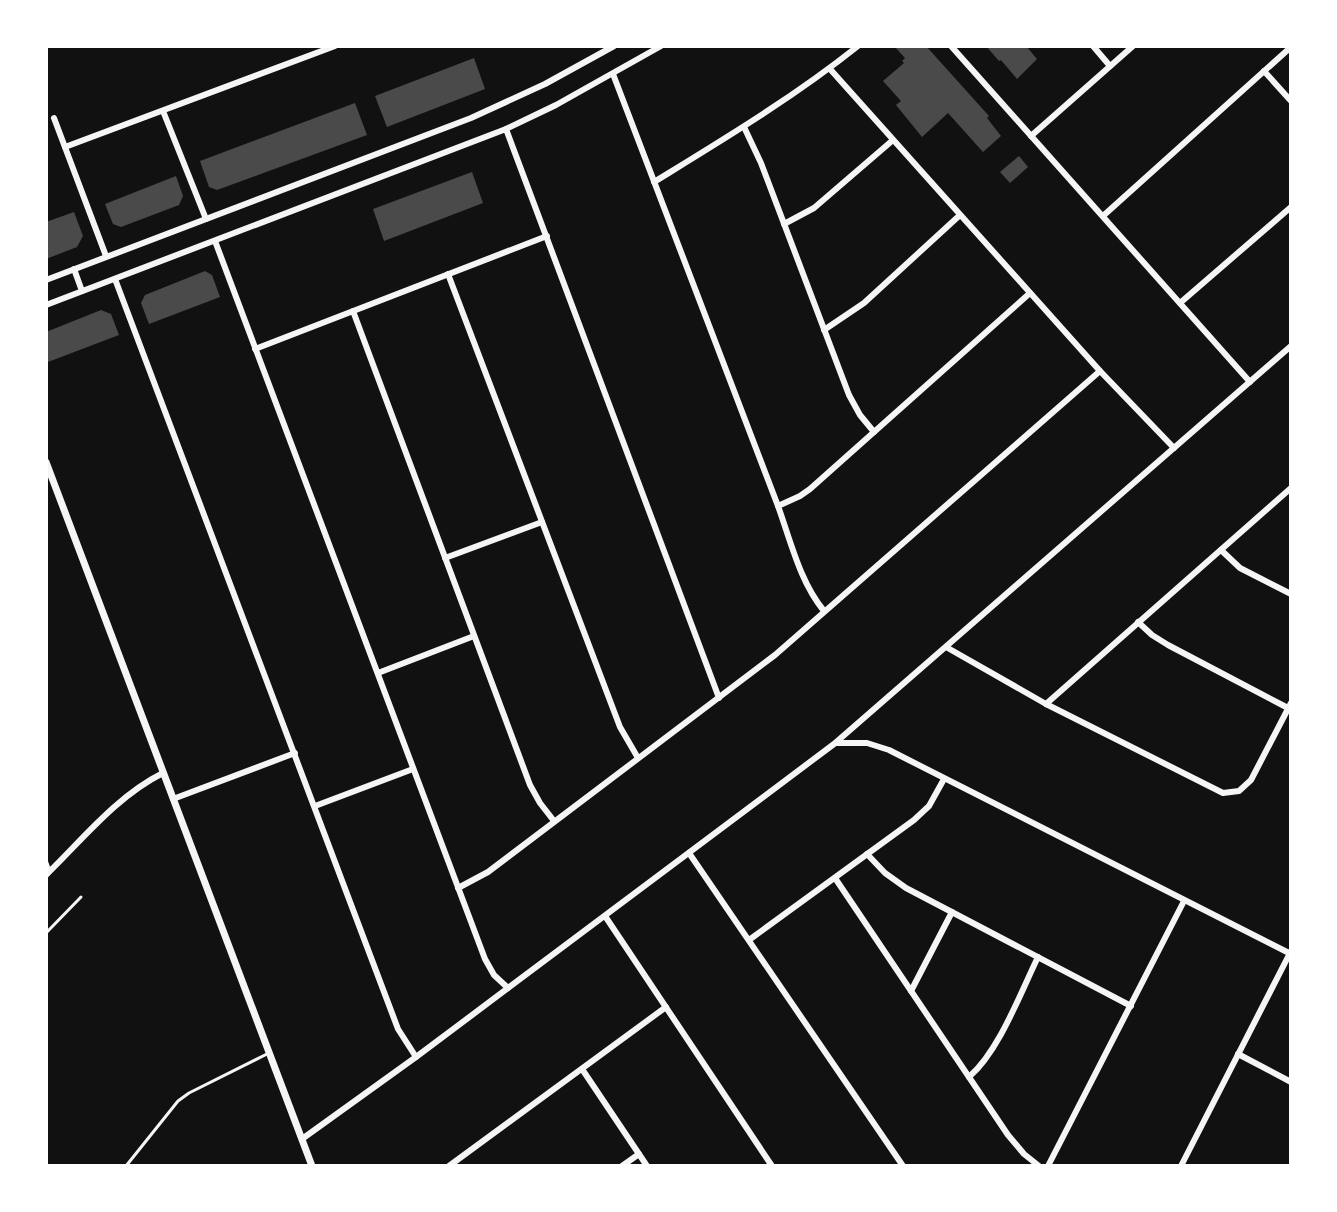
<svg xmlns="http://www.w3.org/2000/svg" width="1337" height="1212" viewBox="0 0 1337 1212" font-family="'DM Sans',sans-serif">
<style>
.building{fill:#4a4a4a}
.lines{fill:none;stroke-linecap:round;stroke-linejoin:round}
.service{stroke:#f5f5f5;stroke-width:3}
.minor{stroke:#f5f5f5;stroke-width:6}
.tertiary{stroke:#f5f5f5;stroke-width:7}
</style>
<rect width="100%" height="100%" fill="#111"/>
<g class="building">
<path d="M894 46H926L989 116 987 118 1001 136 983 152 948 113 922 137 896 105 901 101 883 81 904 63 902 61 905 58Z"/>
<path d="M986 46H1026L1037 59 1017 79 1001 60 999 61Z"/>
<path d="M474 58 485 89 387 127 375 96Z"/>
<path d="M355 103 367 135 217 190 209 187 200 161Z"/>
<path d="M1019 156 1028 167 1010 183 1000 172Z"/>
<path d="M472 172 483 203 384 241 373 209Z"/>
<path d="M176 176 183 196 179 205 121 227 113 224 105 204Z"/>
<path d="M74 212 83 236 77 247 46 259V222Z"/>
<path d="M205 271 212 275 220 297 149 324 141 303 145 295Z"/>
<path d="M101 310 111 314 119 335 48 362 46 356V332Z"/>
</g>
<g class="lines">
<g class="service">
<path d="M46 860 50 871"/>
<path d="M46 933 81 897"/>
<path d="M126 1166 178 1101 189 1093 269 1053"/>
</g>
<g class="minor">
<path d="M951 46 1250 382"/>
<path d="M1093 46 1110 66"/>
<path d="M830 69 1100 371 1174 448"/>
<path d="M1264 71 1291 101"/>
<path d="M613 74 778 506C791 542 800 582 824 611"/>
<path d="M163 111 206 219"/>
<path d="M54 118 106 256"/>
<path d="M744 127 761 163 849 395 860 415 874 432"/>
<path d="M506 129 719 698"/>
<path d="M1031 136 1133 46"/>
<path d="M65 147 335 46"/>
<path d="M654 182C724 139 794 97 858 46"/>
<path d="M1103 216 1291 47"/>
<path d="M784 224 814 208 893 140"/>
<path d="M215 241 485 959 494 975 508 988"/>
<path d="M74 269 82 291"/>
<path d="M448 274 620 727 638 758"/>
<path d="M115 279 398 1029 416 1057"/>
<path d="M46 280 471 118 545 84 614 46"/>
<path d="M1180 303 1291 207"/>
<path d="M46 305 506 129 556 105 661 46"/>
<path d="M353 311 530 785 540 803 554 821"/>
<path d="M824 330 864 303 960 215"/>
<path d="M255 349 547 236"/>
<path d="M778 506 800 496 810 489 1030 293"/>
<path d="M1221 550 1240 568 1291 594"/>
<path d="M445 558 542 522"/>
<path d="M1138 622 1152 635 1168 645 1288 708"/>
<path d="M946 647 1046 704 1223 793 1239 791 1251 780 1291 703"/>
<path d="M378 673 474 636"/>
<path d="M1046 704 1291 488"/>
<path d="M837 743H867L889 750 1291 954"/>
<path d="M173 799 295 753"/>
<path d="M315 806 413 769"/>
<path d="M689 853 903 1166"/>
<path d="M867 854 885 873 906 888 1131 1006"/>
<path d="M46 875C83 839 117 796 163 773"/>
<path d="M835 878 1008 1135 1024 1154 1039 1166"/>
<path d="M458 888 488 872 775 655 1100 371"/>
<path d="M605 916 772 1166"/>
<path d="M749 940 914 820 929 806 944 779"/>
<path d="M911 991 952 912"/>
<path d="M1238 1054 1291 1082"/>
<path d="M582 1069 647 1166"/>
<path d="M969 1077C999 1051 1020 994 1038 957"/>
<path d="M302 1139 416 1057 834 744 1291 346"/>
<path d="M449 1166 666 1007"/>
<path d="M622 1166 639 1154"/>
<path d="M1048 1166 1184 901"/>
<path d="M1181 1166 1291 951"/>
</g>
<path class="tertiary" d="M46 462 312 1166"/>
</g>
<rect width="1337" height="1212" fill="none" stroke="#ffffff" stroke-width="96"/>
</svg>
